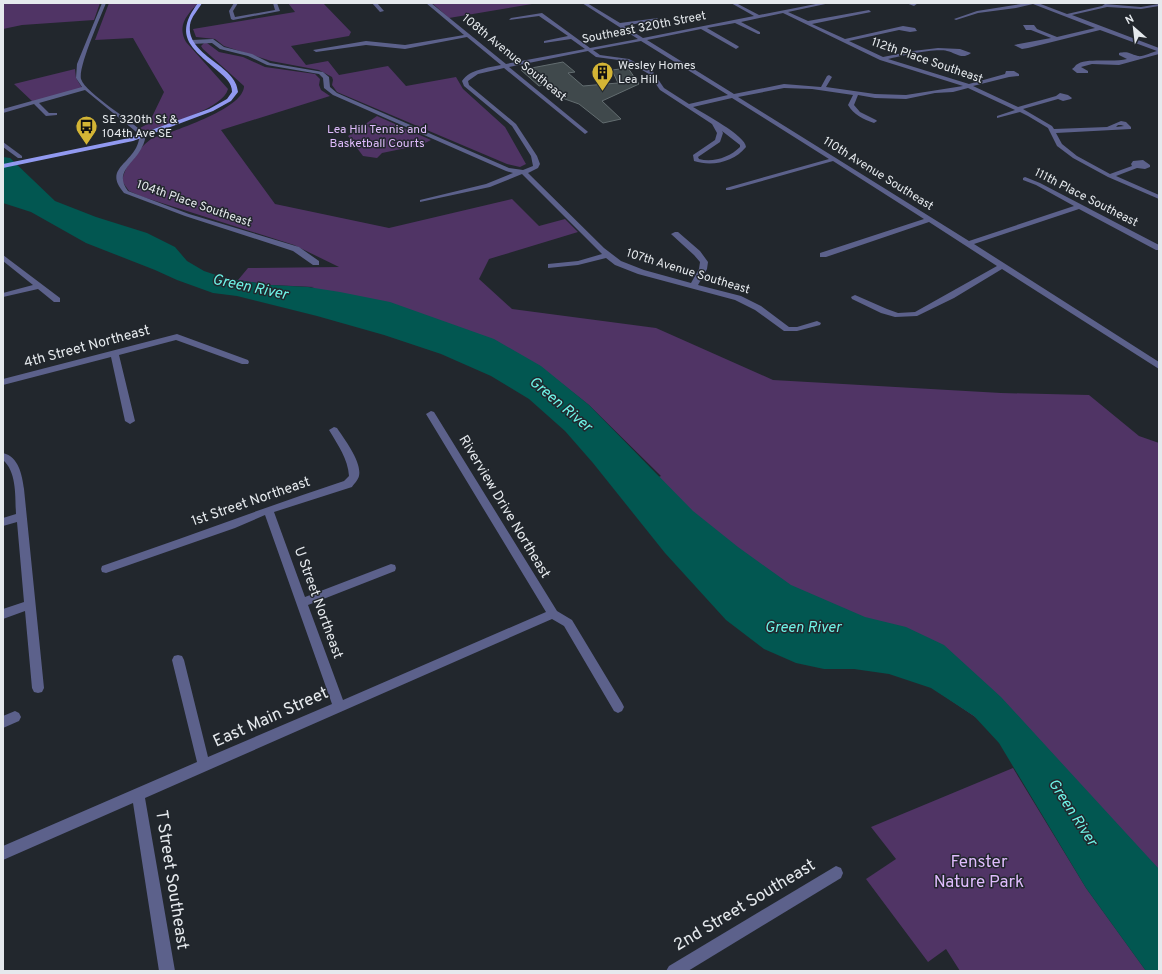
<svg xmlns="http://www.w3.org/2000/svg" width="1162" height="974" viewBox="0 0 1162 974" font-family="Overpass,sans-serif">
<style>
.green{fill:#503465}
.water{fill:#025751}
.building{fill:#40494c;stroke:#636d70}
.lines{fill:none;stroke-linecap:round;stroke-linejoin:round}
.minor{fill:#5c618b;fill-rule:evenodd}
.major{fill:#9199f0;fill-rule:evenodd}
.labels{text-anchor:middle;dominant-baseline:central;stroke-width:3;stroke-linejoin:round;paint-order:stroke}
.far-street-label{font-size:12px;fill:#e5e9ed;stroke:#22272d}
.far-poi-label{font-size:12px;fill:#e5e9ed;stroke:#22272d;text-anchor:start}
.far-park-label{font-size:12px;fill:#dfbcfc;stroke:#22272d}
.street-label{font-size:14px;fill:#e5e9ed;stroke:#22272d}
.water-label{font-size:15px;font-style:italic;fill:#6ef4e7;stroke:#22272d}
.near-street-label{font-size:17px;fill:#e5e9ed;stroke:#22272d}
.near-park-label{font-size:17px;fill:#dfbcfc;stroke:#22272d}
</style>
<rect width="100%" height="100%" fill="#22272d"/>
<g class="green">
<path d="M3 3H100L94 20 22 25 3 29Z"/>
<path d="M109 3H198C187 15 177 25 186 42L228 89C223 109 169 123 151 130H143L140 128 153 121 151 119 164 92 133 38 95 40Z"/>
<path d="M288 3H323L351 32 349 36 291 46 306 65 328 61 339 75 388 66 406 86 456 77 463 89 505 127 526 164 520 167 507 164 337 92 332 85 333 80 332 77 319 70 271 61 224 46 215 39 196 37 193 29 295 12Z"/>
<path d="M432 3H538L449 18Z"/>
<path d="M204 43H207L219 52 243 57 265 67 315 74 320 79 319 85 321 90 330 96 221 130 275 204 389 228 512 199 539 226 565 219 578 232 489 259 479 279 512 309 656 328 773 380 1001 393 1089 395 1139 436 1159 443V888L1065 778 850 632 642 484 661 476 589 405 537 364 532 356 555 391 298 292 314 287 271 285 238 280 248 268 339 267 294 245 143 197 129 191 122 181C125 165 138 149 151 139 156 136 163 135 169 133 186 126 244 107 244 86L203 49 201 46Z"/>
<path d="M75 69 76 78 82 88 33 102 14 84Z"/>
<path d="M377 116 431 140 417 147H411L382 153 377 158 363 156 348 136Z"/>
<path d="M1013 768 1086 888 1146 971H960L946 949 928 962 866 879 896 859 871 827Z"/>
</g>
<path class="water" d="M3 157 10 158 55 201 96 217 147 233 175 247 187 261 204 271 225 278 271 285 308 287 340 292 390 302 494 339 541 366 589 405 693 511 738 547 791 585 865 617 906 627 944 645 1001 697 1159 869V971H1146L1086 888 999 743 974 716 931 688 889 674 854 669H824L796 663 764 649 726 620 665 553 593 463 565 431 529 399 491 376 441 354 384 335 317 316 237 296 213 293 177 280 155 270 86 243 31 212 3 203Z"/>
<path class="building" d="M563 62 575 72 568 73 583 86 618 83 612 70 628 68 639 84 602 101 621 119 603 123 579 104 562 98 546 84 539 86 521 70Z"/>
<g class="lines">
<g class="minor">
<path d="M102 3H106C101 16 78 67 81 79 86 94 133 121 146 135 145 139 144 144 142 147 135 163 113 172 128 191L189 214 299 247 319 261V265H313L293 251 185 216 124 193C105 171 126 166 136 148 138 144 139 140 140 135L85 90 39 103 49 113H57V115L46 116 34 104 3 113V109L82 87 76 78 77 64Z"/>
<path d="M234 3H238L233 11 235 17 275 10 273 3H277L280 11 233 20 231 19 229 11Z"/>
<path d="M372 3H377L384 11 380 12Z"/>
<path d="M426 3H431L506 64 585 49 571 39 544 43V41L568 36 539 16 509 20 511 18 542 13 590 48 638 39 582 3H587L620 23 658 18 656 20 624 26 643 38 754 16 731 3H736L759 15 821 3H830L788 12 808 21 869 10 871 12 812 24 845 39 903 26 915 28 917 31 910 32 899 30 849 41 883 57 913 51 938 48 960 49 971 53C962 60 956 53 947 51 934 48 902 56 888 59L969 84 1005 74 1006 71H1014L1019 74V76L1009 77 973 86 1018 107 1056 96 1060 93 1068 95 1072 98 1071 99 1063 101 1058 99 1023 109 1052 126 1054 129 1107 127 1121 121 1126 122 1131 127V129L1056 133 1062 144 1077 156 1110 174 1132 166 1131 164 1133 161 1143 160 1150 165V167L1145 169 1137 168 1116 176 1159 195V199L1108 177 1073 158 1057 146 1048 128 1028 116 1020 112 997 118V116L1015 110 968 88 953 92 935 93 906 99 875 98 858 95 854 105 860 112 876 120 877 121 874 123C863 119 854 115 848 105L853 95 812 89 784 88 738 97 969 241 1074 206 1036 185 1023 180V178L1025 177 1040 183 1159 245V250H1156L1079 209 974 244 1159 362V369L1002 269 954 298 917 316 895 317 881 313 852 299 851 297 855 295 887 309 898 313 915 312 997 266 929 222 826 257H820V253L924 219 833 161 730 190H726V188L829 159 732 98 693 107C703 113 746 136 746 147 734 162 712 167 694 161L693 155 715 140 717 133 712 124 660 90 649 74 626 61 596 57 588 51 509 67 587 131 588 132 585 134 504 68 478 74 468 81 469 85 516 124 537 156 540 164 538 168 528 173 604 248 621 261 644 270 691 283 699 269 700 262 694 255 671 234 675 232H678L700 251 708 262 707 269 698 285 741 296 761 306 789 327H797L817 321 821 323 820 325 797 331H784L755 310 735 300 638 274 615 265 606 258 578 265 548 268V264L578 261 602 254 522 174 490 187 420 202V200L486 184 513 173 506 171 333 95 324 88 323 78 319 74 267 65 248 56 220 49 212 43 192 44 189 42 192 40 213 39 224 47 252 54 270 63 323 72 329 77 330 87 337 93 509 168 523 170 533 166 531 156 512 126 464 86 462 81C470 69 488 68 501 65L467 37 405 49 366 45 316 52 313 50 366 41 405 45 464 35ZM783 13 880 60 963 86 906 95 875 94 826 87 832 77 829 75 827 76 821 87 784 84 734 94 647 40 701 29 736 49 739 47 738 46 707 28 735 23 758 34H760V32L741 22ZM641 41 728 95 689 104 664 88 653 72 629 59 600 55 593 50ZM1118 125H1121L1124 126 1116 127ZM722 131 740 145V147C730 157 713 163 699 159L698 157 720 142 723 133Z"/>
<path d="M906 3H918L914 6Z"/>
<path d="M1027 3H1038L1067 14 1102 6 1105 4 1141 7 1159 4V6L1141 9 1107 7 1072 15 1159 48V54L1119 65 1092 64 1081 67 1088 71V73H1077L1072 69C1074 68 1075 66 1076 65 1086 57 1113 63 1127 59L1119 55V53C1129 51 1129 54 1138 56 1143 57 1152 52 1157 51L1100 30 1028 48 1022 49 1014 45 1051 38 1031 30H1026L1023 25H1034L1037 29 1057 37 1095 28 1033 4 1016 8 978 13 956 20 954 19 977 11Z"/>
<path d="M3 142 22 156V158H18L3 147Z"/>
<path d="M3 255 60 298V302H54L38 289 3 297V293L33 285 3 261Z"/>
<path d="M177 334 248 360 249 362 248 364H242L176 340 119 355 135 421 130 424 125 421 111 357 3 385V379Z"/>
<path d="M431 411 434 412 557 611 572 620 622 703 624 707 622 711 618 713 614 711 564 626 552 619 145 798 175 971H159L133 803 3 860V846L197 762 172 660 174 656 178 655 182 656 184 660 208 757 332 704 265 515 235 528 106 573 102 572 101 569 102 566C183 538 263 508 344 481L349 476C348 459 338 445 329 430L334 427 337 428C345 440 362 462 359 476 358 480 354 484 352 487L274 512 305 597 391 564 395 565 396 568 395 571 308 605 343 700 546 612 426 414Z"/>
<path d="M3 453C19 457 22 475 24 489L44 688 42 692 38 693 34 692 32 688 25 611 3 619V609L24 602 17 522 3 526V518L16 514C15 497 17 472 3 460Z"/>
<path d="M15 711 19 713 21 717 19 721 3 728V716Z"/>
<path d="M836 866 841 868 843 873 841 878 688 971H666L669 966Z"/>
</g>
<path class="major" d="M198 3H202C198 10 191 17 190 25 186 56 237 65 238 92L231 101 213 111 133 141 3 168V164L129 138 209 109 227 99 232 92C232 83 225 77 219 72 193 49 172 37 198 3Z"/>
</g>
<defs>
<symbol id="building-pin" viewBox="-11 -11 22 30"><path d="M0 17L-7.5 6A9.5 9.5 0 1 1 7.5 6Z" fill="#d4b535" stroke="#22272d"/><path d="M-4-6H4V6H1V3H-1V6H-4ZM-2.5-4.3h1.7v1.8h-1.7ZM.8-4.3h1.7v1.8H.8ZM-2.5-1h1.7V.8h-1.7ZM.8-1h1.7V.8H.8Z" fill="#111"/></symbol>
<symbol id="bus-pin" viewBox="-11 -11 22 30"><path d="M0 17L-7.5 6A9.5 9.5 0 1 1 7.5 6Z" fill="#d4b535" stroke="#22272d"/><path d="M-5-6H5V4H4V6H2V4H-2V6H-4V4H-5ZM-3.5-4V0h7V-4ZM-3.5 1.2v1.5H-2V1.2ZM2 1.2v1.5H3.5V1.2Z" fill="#111"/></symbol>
</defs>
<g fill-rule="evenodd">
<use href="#building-pin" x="590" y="60" width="25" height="34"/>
<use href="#bus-pin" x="74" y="114" width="25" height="34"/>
</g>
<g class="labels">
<g class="far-street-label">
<text transform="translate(644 28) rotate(-11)">Southeast 320th Street</text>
<text transform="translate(514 58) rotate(39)">108th Avenue Southeast</text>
<text transform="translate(927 61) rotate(19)">112th Place Southeast</text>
<text transform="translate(878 174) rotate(32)">110th Avenue Southeast</text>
<text transform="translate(1086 198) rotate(27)">111th Place Southeast</text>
<text transform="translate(194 204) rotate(19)">104th Place Southeast</text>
<text transform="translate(688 272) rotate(17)">107th Avenue Southeast</text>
</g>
<g class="far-poi-label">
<text x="618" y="66">Wesley Homes<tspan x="618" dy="14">Lea Hill</tspan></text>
<text x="102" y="120">SE 320th St &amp;<tspan x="102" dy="14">104th Ave SE</tspan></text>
</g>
<g class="far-park-label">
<text x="377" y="130">Lea Hill Tennis and<tspan x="377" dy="14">Basketball Courts</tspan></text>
</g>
<g class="street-label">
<text transform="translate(87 347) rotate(-15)">4th Street Northeast</text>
<text transform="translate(251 502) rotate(-19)">1st Street Northeast</text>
<text transform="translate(504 507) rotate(59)">Riverview Drive Northeast</text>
<text transform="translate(318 603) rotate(70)">U Street Northeast</text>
</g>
<g class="water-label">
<text transform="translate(250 288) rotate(12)">Green River</text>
<text transform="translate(560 405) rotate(40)">Green River</text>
<text x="803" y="628">Green River</text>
<text transform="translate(1072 813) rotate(57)">Green River</text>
</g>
<g class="near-street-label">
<text transform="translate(271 718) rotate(-24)">East Main Street</text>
<text transform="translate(171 880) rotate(81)">T Street Southeast</text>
<text transform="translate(745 906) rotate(-31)">2nd Street Southeast</text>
</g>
<g class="near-park-label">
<text x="979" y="863">Fenster<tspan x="979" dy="20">Nature Park</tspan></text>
</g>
</g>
<rect width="1162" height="974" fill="none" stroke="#e5e9ed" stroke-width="8"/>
<g transform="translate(1134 28) rotate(332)" stroke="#22272d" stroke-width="3" paint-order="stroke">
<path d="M0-3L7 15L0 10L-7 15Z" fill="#e5e9ed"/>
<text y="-6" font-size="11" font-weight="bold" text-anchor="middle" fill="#e5e9ed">N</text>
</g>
</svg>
